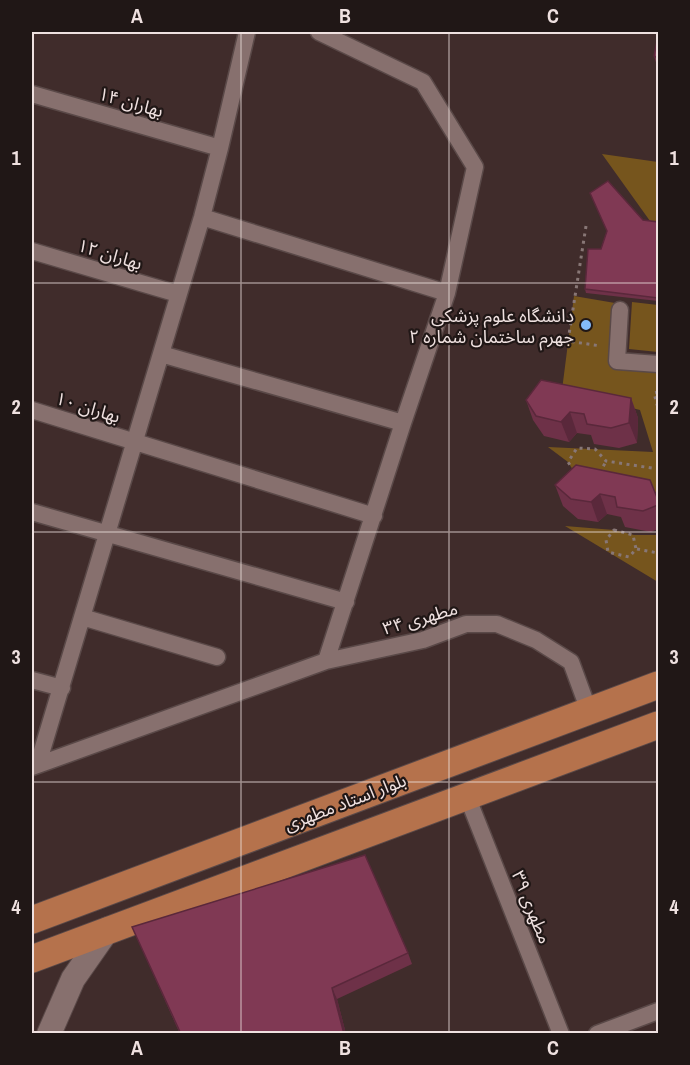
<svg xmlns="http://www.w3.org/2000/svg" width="690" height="1065" font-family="'Archivo Narrow','Noto Sans Arabic',sans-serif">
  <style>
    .green { fill: #76551d }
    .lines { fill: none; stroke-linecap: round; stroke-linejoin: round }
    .street-casing { stroke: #5a4948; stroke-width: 19 }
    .secondary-casing { stroke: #5a4948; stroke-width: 26 }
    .primary-casing { stroke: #5a4948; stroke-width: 29 }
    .path { stroke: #887776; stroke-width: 3; stroke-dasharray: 3 4.5; stroke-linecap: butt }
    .street { stroke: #87706e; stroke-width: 16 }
    .secondary { stroke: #87706e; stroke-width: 24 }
    .primary { stroke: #b5724c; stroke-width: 27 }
    .wall { fill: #6e3148 }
    .shaded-wall { fill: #5a283b }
    .building { fill: #803954; stroke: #5a283b; stroke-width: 1.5 }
    .grid { fill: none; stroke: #efe1e0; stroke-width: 1.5; stroke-opacity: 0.55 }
    .poi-dot { fill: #84bcfb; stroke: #201716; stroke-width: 2 }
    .labels { text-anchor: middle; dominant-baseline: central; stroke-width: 4.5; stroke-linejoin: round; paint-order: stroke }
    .street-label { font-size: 18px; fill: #efe1e0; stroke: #201716 }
    .poi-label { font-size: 18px; fill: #efe1e0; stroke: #201716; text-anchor: end }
    .neatline { fill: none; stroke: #efe1e0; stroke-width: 2 }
    .grid-label { font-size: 20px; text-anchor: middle; font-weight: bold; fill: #efe1e0 }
  </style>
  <rect width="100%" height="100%" fill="#402c2b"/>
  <path class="green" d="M602,154L658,162V222L650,221Z
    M574,296L615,303L612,367L658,372V493L598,477L576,475L568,462L548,447L653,452L640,410L562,390Z
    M632,302L658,305V352L629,349Z
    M565,526L614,530L634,535H658V582Z"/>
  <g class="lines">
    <g class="street-casing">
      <path id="street" d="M32,94L220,148
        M202,217L447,293
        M32,251L178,294
        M620,310L617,361L658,364
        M161,354L403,423
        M32,410L374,516
        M32,512L346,602
        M82,617L217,657
        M326,661L423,640L466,624H497L536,640L571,662L589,711
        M32,680L62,688
        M38,764L202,217L220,148L247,32
        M32,767L326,661L403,423L447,293L475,167L423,82L319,32
        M467,796L561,1034
        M597,1034L658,1011"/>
    </g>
    <g class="secondary-casing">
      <path id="secondary" d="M49,1034L73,979L108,929"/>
    </g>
    <g class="primary-casing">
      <path id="primary" d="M32,920L658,685
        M32,959L658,725"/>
    </g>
    <path class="path" d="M586,226L568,341L601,346
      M658,392L654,393L658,408
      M574,471L568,462L577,448L595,449L606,461L658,469
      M600,473L606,461
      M614,530L633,535L636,549L629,557L608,552L606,540Z
      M637,549L658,553"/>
    <use href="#street" class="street"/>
    <use href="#secondary" class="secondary"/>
    <use href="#primary" class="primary"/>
  </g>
  <path class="wall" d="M658,36V69L654,56Z
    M643,220L658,222V301L586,293L585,289L601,249L607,231Z
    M631,398L638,418L637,443L619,448L594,444L591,435L577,433L569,442L544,436L533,420L526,400Z
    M555,485L658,500V529L651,532L625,527L621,517L607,514L598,522L578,519L563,506Z
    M132,927L408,953L412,964L337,999L346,1034H180L137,938Z"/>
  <path class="shaded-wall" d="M631,398L638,418L637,443L629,423Z
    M570,412L577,433L569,442L561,422Z
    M600,494L607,514L598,522L591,502Z
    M332,988L337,999L346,1034H344Z"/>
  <path class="building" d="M658,36V58L654,56Z
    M608,181L643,220L658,222V298L585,289L588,249H601L607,231L590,193Z
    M541,380L631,398L629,423L611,428L587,424L584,414L570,412L561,422L536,416L526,400Z
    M576,465L650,480L658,500V505L643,511L617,507L615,497L600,494L591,502L571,499L555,485Z
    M365,855L408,953L332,988L344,1034H181L132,927Z"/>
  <path class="grid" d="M241,32V1034M449,32V1034M32,283H658M32,532H658M32,782H658"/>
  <circle class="poi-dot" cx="586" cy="325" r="6"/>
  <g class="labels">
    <g class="street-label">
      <text transform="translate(131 102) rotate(16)">بهاران ۱۴</text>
      <text transform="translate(110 254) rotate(17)">بهاران ۱۲</text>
      <text transform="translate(88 407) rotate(17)">بهاران ۱۰</text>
      <text transform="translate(420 618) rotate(-16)">مطهری ۳۴</text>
      <text transform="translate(345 802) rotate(-21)">بلوار استاد مطهری</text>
      <text transform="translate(532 907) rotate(68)">مطهری ۳۹</text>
    </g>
    <g class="poi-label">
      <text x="574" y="315">دانشگاه علوم پزشکی<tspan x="574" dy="21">جهرم ساختمان شماره ۲</tspan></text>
    </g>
  </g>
  <rect width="690" height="1065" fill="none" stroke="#201716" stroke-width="66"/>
  <rect x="33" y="33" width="624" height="999" class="neatline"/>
  <g class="grid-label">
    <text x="137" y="23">A</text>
    <text x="345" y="23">B</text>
    <text x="553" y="23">C</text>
    <text x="16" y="165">1</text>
    <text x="674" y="165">1</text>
    <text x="16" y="414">2</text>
    <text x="674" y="414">2</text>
    <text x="16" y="664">3</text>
    <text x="674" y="664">3</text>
    <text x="16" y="914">4</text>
    <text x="674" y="914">4</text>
    <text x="137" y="1055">A</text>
    <text x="345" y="1055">B</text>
    <text x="553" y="1055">C</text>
  </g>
</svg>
